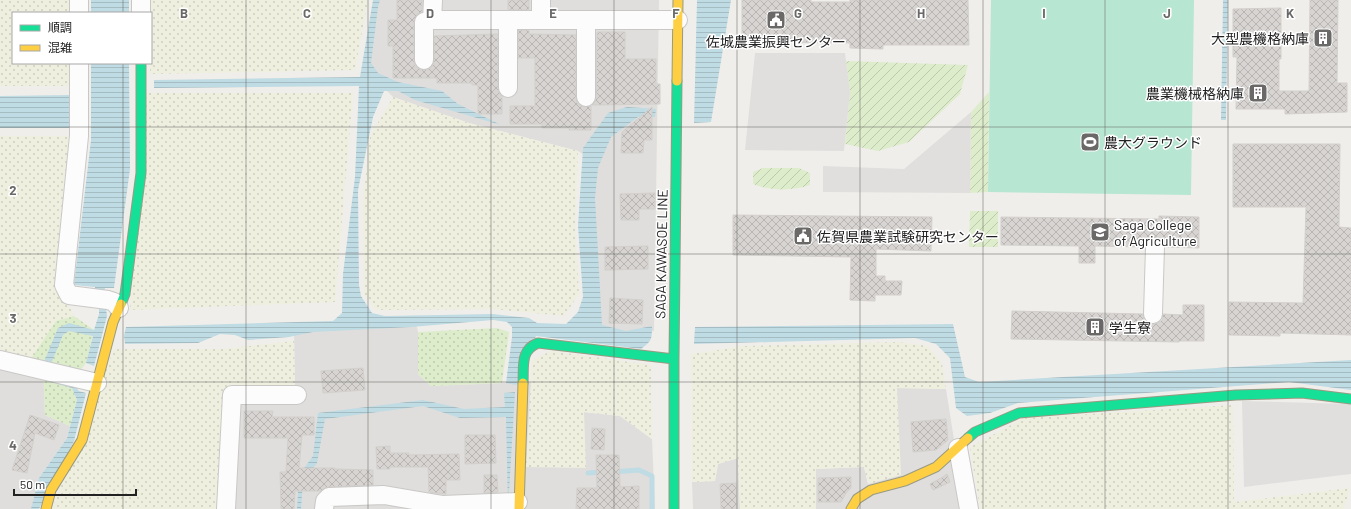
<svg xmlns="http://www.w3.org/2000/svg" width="1351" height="509" font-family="Barlow,'Noto Sans JP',sans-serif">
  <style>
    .residential { fill: #dfdedc }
    .farmland { fill: url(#farmland-dots) }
    .grass { fill: url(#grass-dots) }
    .garden { fill: url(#garden-furrows) }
    .pitch { fill: #b7e6d2 }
    .parking { fill: #e0dfde }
    .water { fill: url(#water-rules) }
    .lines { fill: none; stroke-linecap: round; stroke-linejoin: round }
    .stream { stroke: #bfdbe3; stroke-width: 5 }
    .building { fill: url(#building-cross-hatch); stroke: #d3d0cc }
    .street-casing { stroke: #c9c8c7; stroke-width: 20 }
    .fast-casing { stroke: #999a82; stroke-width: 11 }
    .slow-casing { stroke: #999a82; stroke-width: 11 }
    .street { stroke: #fdfcfc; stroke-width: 18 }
    .fast { stroke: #16e098; stroke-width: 9 }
    .slow { stroke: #ffcf43; stroke-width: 9 }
    .grid { fill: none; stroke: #6a6968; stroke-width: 1; stroke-opacity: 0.55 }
    .labels { text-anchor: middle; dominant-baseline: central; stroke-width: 3; stroke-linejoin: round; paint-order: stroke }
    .poi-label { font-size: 14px; fill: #222; stroke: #fff; text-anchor: start }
    .street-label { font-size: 14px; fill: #222; stroke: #fff }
    .grid-label { font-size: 13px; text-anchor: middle; font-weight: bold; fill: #6a6968; stroke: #fff; stroke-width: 3; stroke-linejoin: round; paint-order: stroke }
  </style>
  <defs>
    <pattern id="farmland-dots" width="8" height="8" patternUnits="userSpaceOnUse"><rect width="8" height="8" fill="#efefdf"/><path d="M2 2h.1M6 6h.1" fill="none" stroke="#cdcdbf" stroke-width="1.8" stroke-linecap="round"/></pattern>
    <pattern id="grass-dots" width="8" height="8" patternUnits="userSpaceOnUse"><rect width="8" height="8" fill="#ddeccb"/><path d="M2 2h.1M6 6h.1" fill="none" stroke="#bdcaae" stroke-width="1.8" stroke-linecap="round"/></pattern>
    <pattern id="garden-furrows" width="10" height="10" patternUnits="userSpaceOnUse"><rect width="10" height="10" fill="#ddeccb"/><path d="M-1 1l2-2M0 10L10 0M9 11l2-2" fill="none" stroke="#bdcaae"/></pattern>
    <pattern id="water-rules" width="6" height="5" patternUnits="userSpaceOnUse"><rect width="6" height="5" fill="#bfdbe3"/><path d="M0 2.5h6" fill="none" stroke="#a4bcc2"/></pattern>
    <pattern id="building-cross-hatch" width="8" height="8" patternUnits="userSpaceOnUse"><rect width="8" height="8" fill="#d7d4d2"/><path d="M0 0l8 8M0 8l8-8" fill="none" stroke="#b8b6b4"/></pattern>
  </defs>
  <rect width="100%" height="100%" fill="#f0eeeb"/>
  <path class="residential" d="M377,0H659L654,331L596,336L589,158L578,151L469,123L393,97L365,69Z
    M416,323L418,332V374L431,386L531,382L583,412L620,416L652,439L655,509H222L228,388L295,391L294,330Z
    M0,354L43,364L45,415L70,426L67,438L39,478L38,509H0Z
    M897,388L946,389L965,509H816V469L864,467L868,484Z
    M738,458L740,509H693L692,482L715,481L718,464Z"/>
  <path class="farmland" d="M0,0H71V13H13V63H72V86H0Z
    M149,0H368L355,70L150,74L151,13H149Z
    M147,93H353L335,302L130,310Z
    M393,97L469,123L578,151L575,226L579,294L564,316L493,309L376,310L364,294L363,201L370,136Z
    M0,136H74L60,286L74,316L56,321L30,360L0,354Z
    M294,341L295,391L228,389L222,509H52L114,349H222Z
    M898,342L928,346L942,364L946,389L897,388L901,475L868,484L864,467L816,469V509H740L738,458L718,464L715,481L692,482L691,354L744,346Z
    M551,351L651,365L652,439L620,416L584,412L586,468L526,467L532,360Z
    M1233,405L1234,502L1350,488L1344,509H980L970,447L1024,418Z"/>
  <path class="grass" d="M74,316L94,330L86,363L72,382V388L77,400L70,426L45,415L43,364L30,360L56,321Z
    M497,328L509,332L502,383L431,386L418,374V332Z"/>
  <path class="garden" d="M846,61L968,65L960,94L909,142L878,151L845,144L850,93Z
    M989,92L988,192L970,193L971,112Z
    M763,168H799L810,173V185C793,191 770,191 753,184V172Z
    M970,211H998V247H969Z"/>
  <path class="pitch" d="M991,0H1194L1191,195L988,192Z"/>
  <path class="parking" d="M755,53H845L850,93L844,151L745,150Z
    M971,112L970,193L823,192V166L904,169Z
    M1242,401L1351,404V474L1244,487Z"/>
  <path class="water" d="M91,0H129V13H91Z
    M373,0H380L378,7L371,63L378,73L398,82L442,91L458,104L501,125L415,100L398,91H384L373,117L358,190L359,285L361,296L372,313L385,316L493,314L529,318L537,323L566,324L578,312L583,297L578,226L583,148L608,113L627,107L656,109L655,117H638L611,137L598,168L595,198L602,325L626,331L652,326C652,339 652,341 641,349L536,336L516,385L506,383L512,337V327L507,322L493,320L411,327L313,332L289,337L248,340L235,335L220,334L198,343L125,344L124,336L126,327L333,321L342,313L343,274L355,177L359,86L154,88V80L360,77Z
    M697,0H731L711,122L694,123Z
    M1223,0H1228L1226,120H1221Z
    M91,63H129L130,169L114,288H105L104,292L95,291V287L74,285L91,140Z
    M71,95V128H0V96Z
    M99,307L106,308L107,316L94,366L86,363L93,336L69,331L63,335L50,366L43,364L58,328L69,323L94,330L99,314Z
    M953,324L965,377L979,382L1351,360V390L1289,382L1018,403L990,413L967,416L956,408L950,358L936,344L915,338L694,344L695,327Z
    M43,375L72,382L79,391L86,393L74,441L39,509H31L39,478L67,438L77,400L72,388L43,380Z
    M515,392L508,509L506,417L460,418L423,406L325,419L317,463L303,482L301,509H297L299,475L313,456L318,413L423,400L464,409L505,407L504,393Z"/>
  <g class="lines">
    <path class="stream" d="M613,472L639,470L652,476V509
      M588,473L603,472"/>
  </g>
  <path class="building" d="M397,0H422V12L417,14L414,22V60L415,66L419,69L424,70L429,69L433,65L434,60V36L498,34V88L499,93L502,96V114H478V85H472V83H437V78H393V46H388V20H397Z
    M508,0H529V10H508Z
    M742,0H811V2H850V0H968L969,45H883V49L850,48V43L742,42Z
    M1310,0H1338L1337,83H1347V112L1285,114V109H1236L1237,57H1233V9L1281,8V59H1279V91H1309Z
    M518,30H529V34L576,35V97L577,103L581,106L586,107L591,106V130H569V128H542V124H510V106H535V58H518Z
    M597,32H625V59H656V84H660V104L592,105L595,102L596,97Z
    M652,107V140H644L643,153H621L622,132Z
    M1233,144H1340L1339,227L1351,228V335L1280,333V336L1229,335V302L1303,303L1306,207H1233Z
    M655,193V209H639V220H621L620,194Z
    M733,215L932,217L931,251L876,249V276H885V281H902L901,295H875V301L850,300L851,257L733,255Z
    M1159,216L1199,217V248L1165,247L1164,242L1161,238L1155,237L1150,238L1146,241L1144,247L1095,246V263H1079V246L1001,245V217L1159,219Z
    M648,246V269L605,270V247Z
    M610,298L643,300L642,324L609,323Z
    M1183,305H1204V341H1179V342L1011,339L1012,311L1143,314L1144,319L1147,323L1153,324L1158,323L1162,320L1163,314L1183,315Z
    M363,368L365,390L323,393L321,371Z
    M244,411H273L272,417H314V435H302L299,468H335V469L373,470V485L329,487L320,491H295L294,509H281L280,472H286L288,438H244Z
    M30,415L59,425L54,440L35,433L27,473L12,470Z
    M946,419L948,440L936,450L913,452L911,422Z
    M592,428L605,429L604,450L591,449Z
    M465,435H495L496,463L465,464Z
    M390,446V453H409V455L459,454L460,480H446V494H444L429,492L428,467H390V469H377L376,447Z
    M596,455H619L620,487L639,486V509H576L577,488H597Z
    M947,474L950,482L933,490L930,484L941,478Z
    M484,475H497L498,492L484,493Z
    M851,477V488L846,493L841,502H818V478Z
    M736,483L737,509H721L720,484Z"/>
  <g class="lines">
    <g class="street-casing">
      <path id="street" d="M79,0V13
        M141,0V13
        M433,0L432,20H678
        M541,20V0
        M586,20V97
        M424,60V22L432,20
        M79,63V136L64,285L69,295L108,300L114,302L119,308
        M508,88V20
        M1153,314L1155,247
        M0,360L97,383
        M958,448L969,509
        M226,509L232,395H297
        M324,509L325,501L329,497L384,495L443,505L518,502"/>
    </g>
    <g class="fast-casing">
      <path id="fast" d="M121,304L125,294L141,173V63
        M523,383C524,366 520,350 538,343L674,359
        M968,438L975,432L1019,413L1236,395L1302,393L1351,399
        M674,509V359L677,81"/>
    </g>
    <g class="slow-casing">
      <path id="slow" d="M677,81L678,0
        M46,509L51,490L82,440L113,322L121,304
        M519,509L523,383
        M851,509L857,499L871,490L905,481L936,467L968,438"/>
    </g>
    <use href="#street" class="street"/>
    <use href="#fast" class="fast"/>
    <use href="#slow" class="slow"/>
  </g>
  <path class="grid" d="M123,0V13M246,0V509M368,0V509M491,0V509M614,0V509M737,0V509M860,0V509M983,0V509M1105,0V509M1228,0V509M123,63V509M0,127H1351M0,254H1351M0,382H1351"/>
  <defs>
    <g id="civic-square" transform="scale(1)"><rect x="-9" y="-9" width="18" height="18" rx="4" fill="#6a6968" stroke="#fff"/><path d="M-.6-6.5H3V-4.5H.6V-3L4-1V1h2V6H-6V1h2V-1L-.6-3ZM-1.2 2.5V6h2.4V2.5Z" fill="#fff"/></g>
    <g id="building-square" transform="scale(1)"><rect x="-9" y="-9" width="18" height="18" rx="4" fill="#6a6968" stroke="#fff"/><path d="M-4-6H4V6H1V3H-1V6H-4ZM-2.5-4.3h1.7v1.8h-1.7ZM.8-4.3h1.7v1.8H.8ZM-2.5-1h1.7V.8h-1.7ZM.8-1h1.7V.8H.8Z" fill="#fff"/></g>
    <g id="stadium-square" transform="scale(1)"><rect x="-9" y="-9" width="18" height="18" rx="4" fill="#6a6968" stroke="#fff"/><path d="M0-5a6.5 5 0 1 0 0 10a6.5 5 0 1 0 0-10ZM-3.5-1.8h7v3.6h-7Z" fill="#fff"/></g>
    <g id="university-square" transform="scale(1)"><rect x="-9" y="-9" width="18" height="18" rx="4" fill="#6a6968" stroke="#fff"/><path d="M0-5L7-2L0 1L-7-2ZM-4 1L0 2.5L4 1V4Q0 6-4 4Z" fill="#fff"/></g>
  </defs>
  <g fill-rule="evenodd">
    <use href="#civic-square" x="776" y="20"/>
    <use href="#building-square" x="1323" y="38"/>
    <use href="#building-square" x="1258" y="93"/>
    <use href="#stadium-square" x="1090" y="142"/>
    <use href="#university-square" x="1100" y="232"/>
    <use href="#civic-square" x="803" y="236"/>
    <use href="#building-square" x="1095" y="327"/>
  </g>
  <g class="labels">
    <g class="poi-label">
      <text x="1309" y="38" text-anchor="end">大型農機格納庫</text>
      <text x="776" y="41" text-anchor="middle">佐城農業振興センター</text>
      <text x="1244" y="93" text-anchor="end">農業機械格納庫</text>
      <text x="1104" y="142">農大グラウンド</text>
      <text x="1114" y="224">Saga College<tspan x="1114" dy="16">of Agriculture</tspan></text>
      <text x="817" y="236">佐賀県農業試験研究センター</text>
      <text x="1109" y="327">学生寮</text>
    </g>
    <g class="street-label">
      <text transform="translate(661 254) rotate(-89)">SAGA KAWASOE LINE</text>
    </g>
  </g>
  <g class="grid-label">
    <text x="184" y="18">B</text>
    <text x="307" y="18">C</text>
    <text x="430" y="18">D</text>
    <text x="553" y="18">E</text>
    <text x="676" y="18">F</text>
    <text x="798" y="18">G</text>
    <text x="921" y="18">H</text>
    <text x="1044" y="18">I</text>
    <text x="1167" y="18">J</text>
    <text x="1290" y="18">K</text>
    <text x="13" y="195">2</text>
    <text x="13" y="323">3</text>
    <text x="13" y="450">4</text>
  </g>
  <rect x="12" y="12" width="140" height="52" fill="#ffffff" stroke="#a7a7a7"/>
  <rect x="20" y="25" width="20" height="6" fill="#16e098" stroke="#a7a7a7"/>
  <text x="48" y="32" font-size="12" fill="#222222">順調</text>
  <rect x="20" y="45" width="20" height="6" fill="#ffcf43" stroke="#a7a7a7"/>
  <text x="48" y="52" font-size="12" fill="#222222">混雑</text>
  <path d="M14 489v6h122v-6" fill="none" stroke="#222222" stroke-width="2"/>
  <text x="20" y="489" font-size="12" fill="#222222" stroke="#ffffff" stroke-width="3" paint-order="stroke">50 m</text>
</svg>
